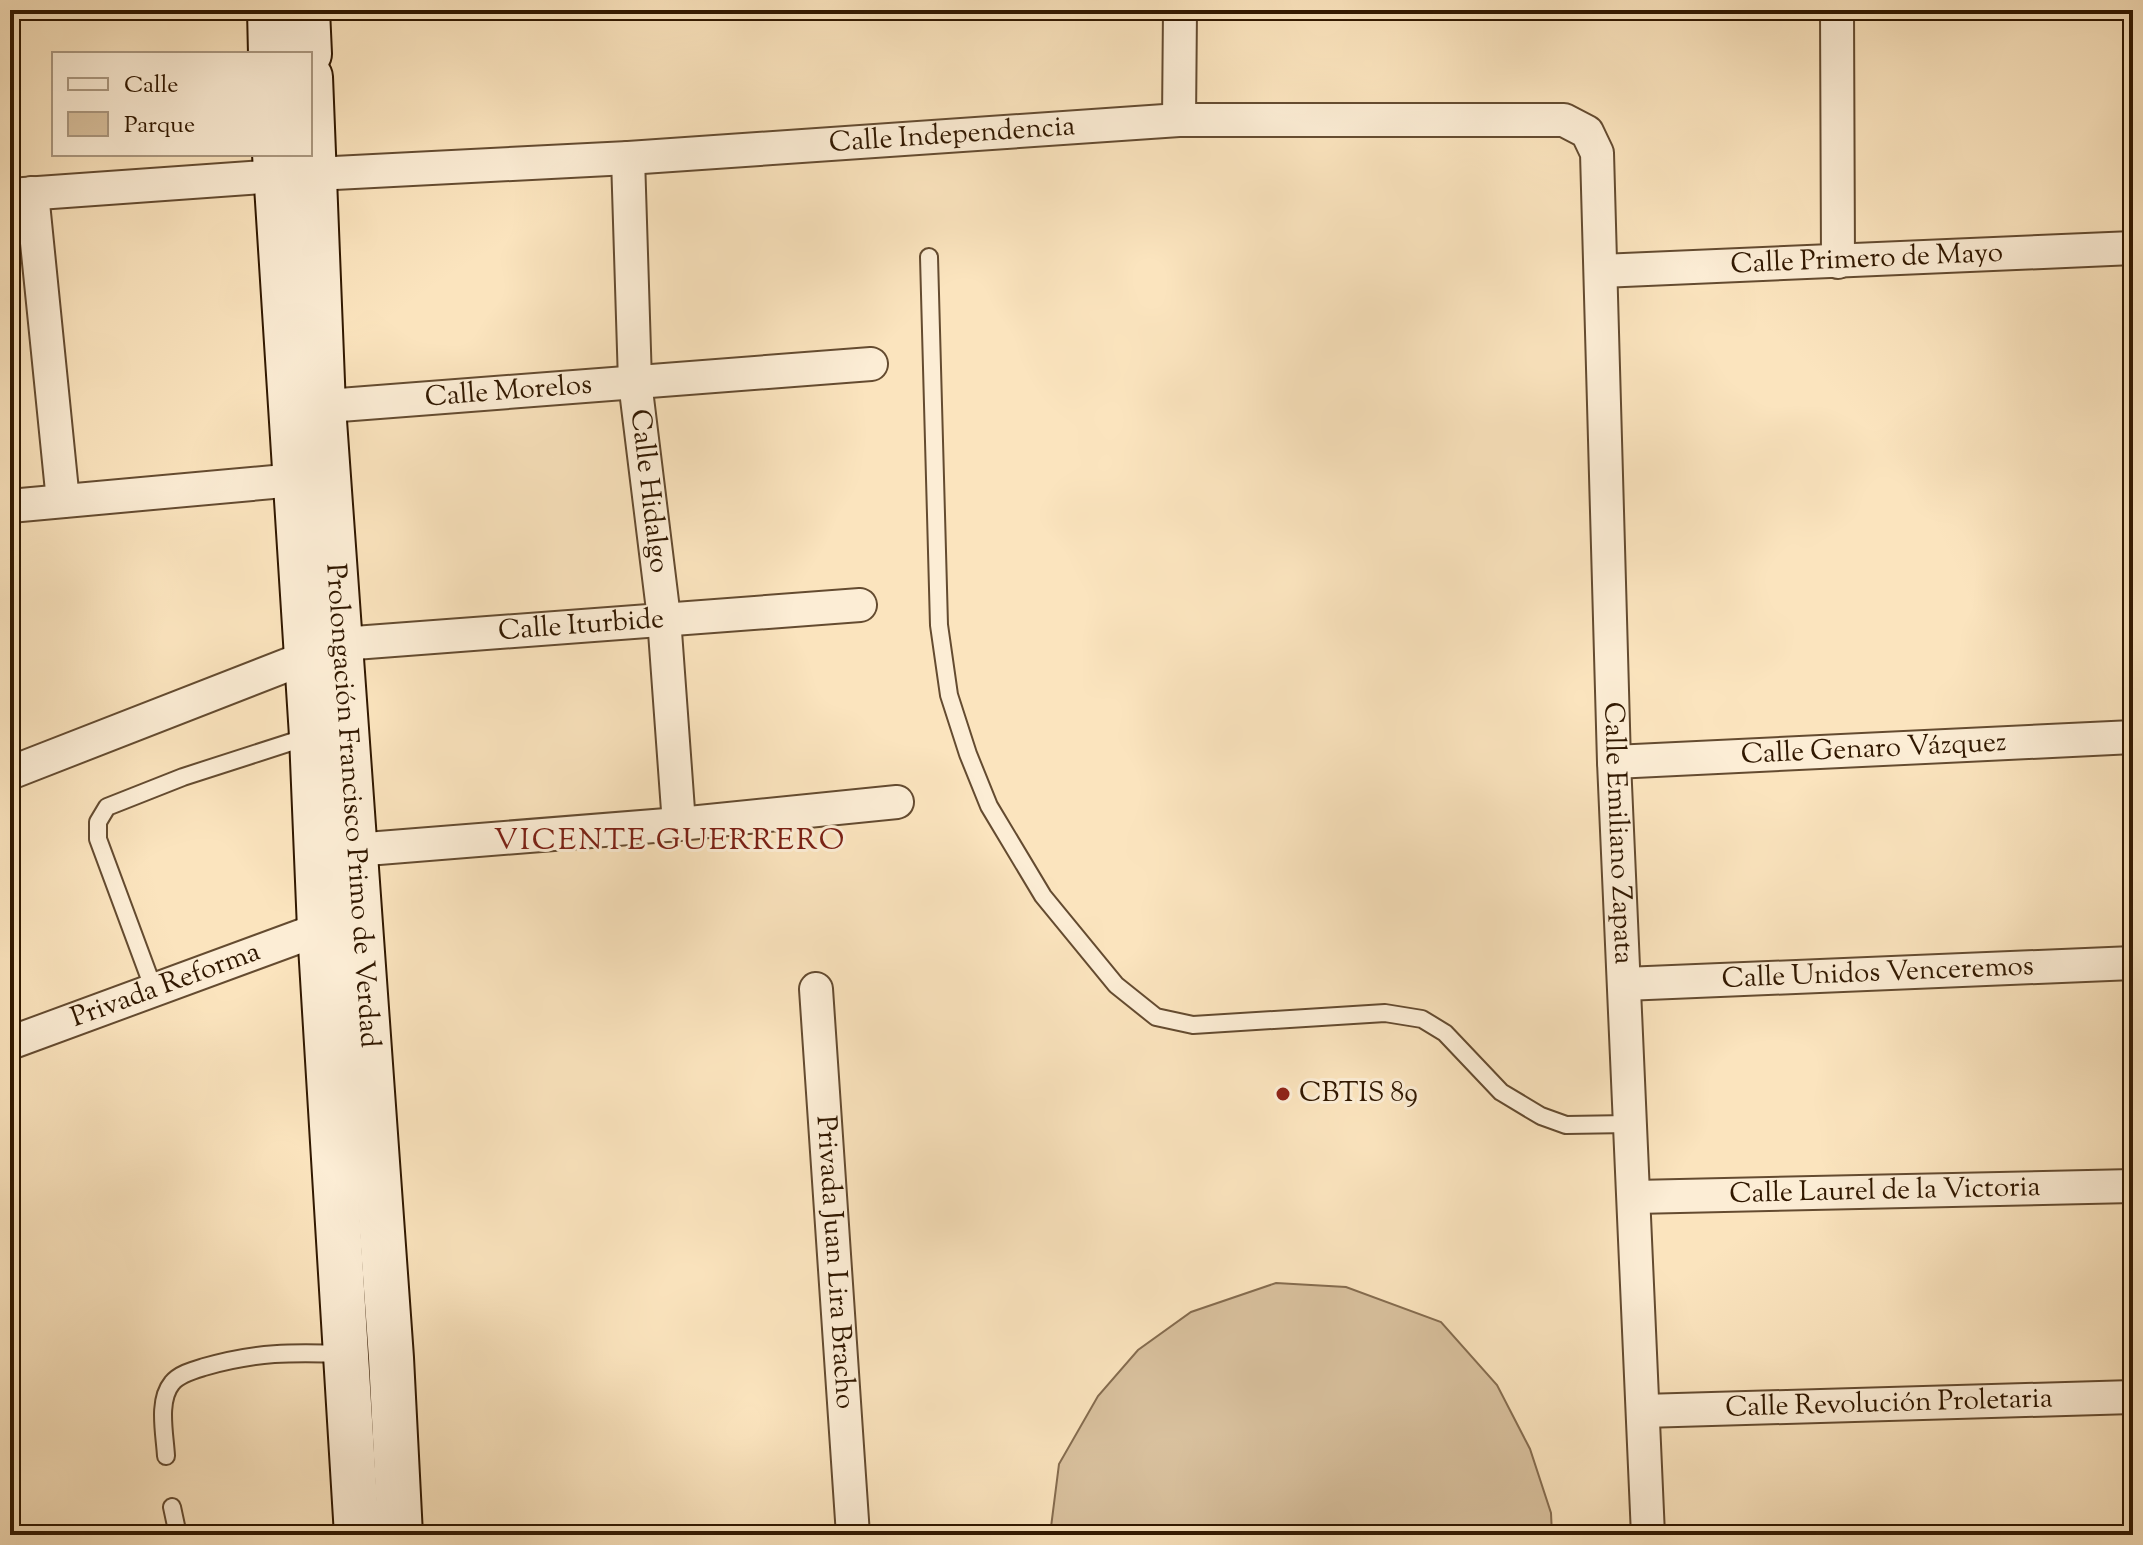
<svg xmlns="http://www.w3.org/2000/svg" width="2143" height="1545" font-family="'Sorts Mill Goudy',serif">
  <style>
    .green { fill: #d9c19e; stroke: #856c4f; stroke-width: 2 }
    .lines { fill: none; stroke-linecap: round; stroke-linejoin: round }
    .lane-casing { stroke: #644b30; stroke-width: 20 }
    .street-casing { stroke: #644b30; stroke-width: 36 }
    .secondary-casing { stroke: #311800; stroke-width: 48 }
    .lane { stroke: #fcedd5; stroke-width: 16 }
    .street { stroke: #fcedd5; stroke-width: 32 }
    .secondary { stroke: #fcedd5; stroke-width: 44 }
    .poi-dot { fill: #8f2418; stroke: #fcedd5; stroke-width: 3 }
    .labels { text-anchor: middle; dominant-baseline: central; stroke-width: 6; stroke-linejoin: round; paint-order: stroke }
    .street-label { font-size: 28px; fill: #311800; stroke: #fcedd5 }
    .poi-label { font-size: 28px; fill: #311800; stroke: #fcedd5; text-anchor: start }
    .neighbourhood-label { font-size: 30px; letter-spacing: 2px; fill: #7a1f14; stroke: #fcedd5 }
  </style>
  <rect width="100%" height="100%" fill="#fbe4be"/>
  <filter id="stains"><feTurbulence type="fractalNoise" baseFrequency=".0025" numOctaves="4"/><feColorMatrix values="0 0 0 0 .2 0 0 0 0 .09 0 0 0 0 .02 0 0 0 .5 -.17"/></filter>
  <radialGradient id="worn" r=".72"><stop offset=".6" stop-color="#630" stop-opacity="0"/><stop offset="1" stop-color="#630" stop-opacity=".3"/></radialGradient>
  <path class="green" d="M1276,1283L1346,1287L1441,1322L1497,1385L1530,1449L1551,1513L1552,1535H1050L1059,1464L1098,1396L1138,1350L1191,1312Z"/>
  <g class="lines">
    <g class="lane-casing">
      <path id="lane" d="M929,257L939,625L949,695L968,754L989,806L1043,896L1116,985L1156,1017L1193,1025L1385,1013L1422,1019L1445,1033L1501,1092L1541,1116L1566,1125L1629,1124
        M154,990L98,839V822L107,807L183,777L310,736
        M166,1456C165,1435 157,1401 172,1383C179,1374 194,1370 204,1367C256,1352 292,1352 345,1354
        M172,1507L178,1535"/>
    </g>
    <g class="street-casing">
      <g id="street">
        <path d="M1837,10L1838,262"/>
        <path d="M1179,120L1180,10"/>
        <path id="s1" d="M628,158L635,382L664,618L679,824"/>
        <path d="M32,193L63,501"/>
        <path id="s2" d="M10,195L276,176L628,158L1179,120H1564L1587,132L1597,153L1614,762L1648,1535"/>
        <path id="s3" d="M1601,271L2133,248"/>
        <path id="s4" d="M301,408L871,364"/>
        <path d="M10,506L317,478"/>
        <path id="s5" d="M1614,762L2133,737"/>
        <path id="s6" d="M10,773L341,644L860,605"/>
        <path d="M354,850L679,824L897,802"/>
        <path id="s7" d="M1624,984L2133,963"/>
        <path id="s8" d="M816,989L853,1535"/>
        <path id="s9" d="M10,1043L320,929"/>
        <path id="s10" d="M1635,1197L2133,1186"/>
        <path id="s11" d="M1643,1411L2133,1397"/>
      </g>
    </g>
    <g class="secondary-casing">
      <g id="secondary">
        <path d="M270,10L271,54"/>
        <path d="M307,10L309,54"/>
        <path id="s12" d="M310,77L323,407L391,1358L400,1535"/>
        <path d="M275,154L312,736L320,929L357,1535"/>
      </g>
    </g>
    <use href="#lane" class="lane"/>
    <use href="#street" class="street"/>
    <use href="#secondary" class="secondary"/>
  </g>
  <circle class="poi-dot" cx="1283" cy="1094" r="8"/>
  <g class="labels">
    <g class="street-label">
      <text stroke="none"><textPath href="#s2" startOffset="944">Calle Independencia</textPath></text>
      <text stroke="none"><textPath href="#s3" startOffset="266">Calle Primero de Mayo</textPath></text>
      <text stroke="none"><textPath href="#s4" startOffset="208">Calle Morelos</textPath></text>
      <text stroke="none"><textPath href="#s1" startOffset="334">Calle Hidalgo</textPath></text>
      <text stroke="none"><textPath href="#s6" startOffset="596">Calle Iturbide</textPath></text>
      <text stroke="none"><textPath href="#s5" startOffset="260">Calle Genaro Vázquez</textPath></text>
      <text stroke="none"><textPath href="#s12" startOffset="730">Prolongación Francisco Primo de Verdad</textPath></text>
      <text stroke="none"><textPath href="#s2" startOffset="2286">Calle Emiliano Zapata</textPath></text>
      <text stroke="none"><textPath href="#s7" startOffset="254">Calle Unidos Venceremos</textPath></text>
      <text stroke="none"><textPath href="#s9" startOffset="166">Privada Reforma</textPath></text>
      <text stroke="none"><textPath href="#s10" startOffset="250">Calle Laurel de la Victoria</textPath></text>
      <text stroke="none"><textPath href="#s8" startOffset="274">Privada Juan Lira Bracho</textPath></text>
      <text stroke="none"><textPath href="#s11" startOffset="246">Calle Revolución Proletaria</textPath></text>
    </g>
    <g class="poi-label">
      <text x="1299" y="1094">CBTIS 89</text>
    </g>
    <g class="neighbourhood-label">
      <text x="670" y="841">VICENTE GUERRERO</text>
    </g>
  </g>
  <rect width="2143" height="1545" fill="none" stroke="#fbe4be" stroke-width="40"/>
  <rect x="12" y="12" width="2119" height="1521" fill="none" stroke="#311800" stroke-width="4"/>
  <rect x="20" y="20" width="2103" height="1505" fill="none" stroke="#311800" stroke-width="2"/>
  <rect x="52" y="52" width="260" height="104" fill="#fcedd5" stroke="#ab9880" stroke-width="2"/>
  <rect x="68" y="78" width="40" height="12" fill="#fcedd5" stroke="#ab9880" stroke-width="2"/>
  <text x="124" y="92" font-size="24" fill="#311800">Calle</text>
  <rect x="68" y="112" width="40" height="24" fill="#d9c19e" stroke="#ab9880" stroke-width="2"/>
  <text x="124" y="132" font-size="24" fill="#311800">Parque</text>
  <rect width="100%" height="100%" filter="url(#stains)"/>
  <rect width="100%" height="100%" fill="url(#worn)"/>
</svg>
